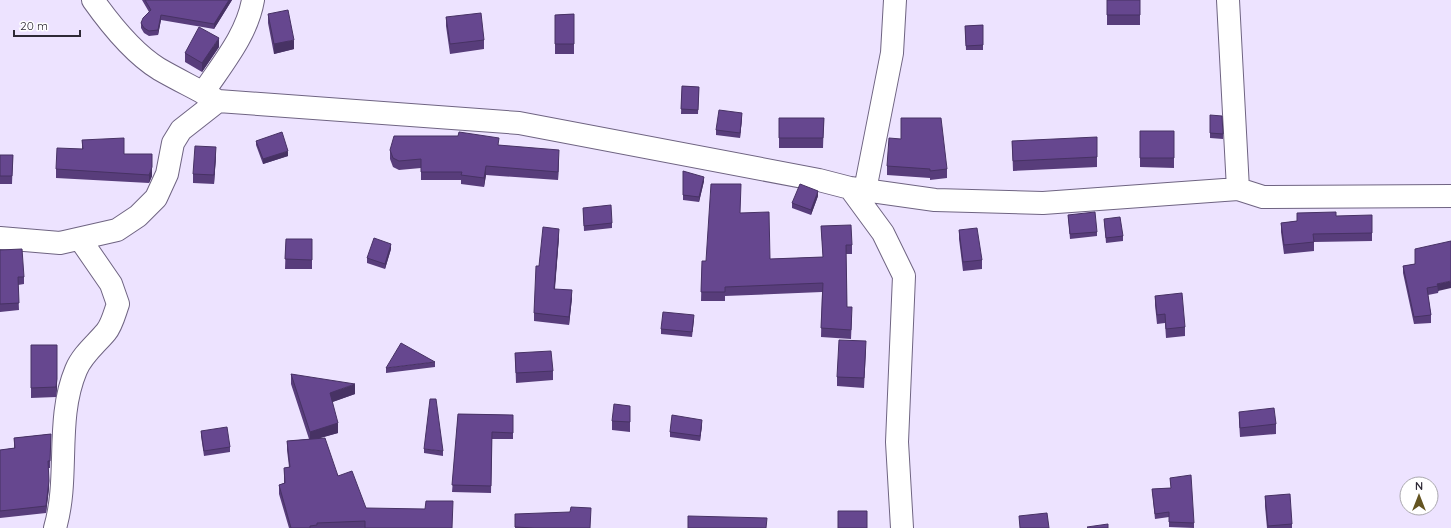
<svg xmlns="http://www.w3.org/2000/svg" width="1451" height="528" font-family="Quicksand,sans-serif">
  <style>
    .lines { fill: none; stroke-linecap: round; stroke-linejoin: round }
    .minor-casing { stroke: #6f6482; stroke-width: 24 }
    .minor { stroke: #fff; stroke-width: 22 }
    .wall { fill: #583d7b }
    .shaded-wall { fill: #473264 }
    .building { fill: #66478f; stroke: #473264 }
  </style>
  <rect width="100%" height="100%" fill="#ede3ff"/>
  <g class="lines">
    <g class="minor-casing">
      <path id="minor" d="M93,0C110,24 133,53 159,69C178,80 199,90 218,101
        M1228,0L1238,189
        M203,93C222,64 247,35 253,0
        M850,188L935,200L1043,203L1238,189L1263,197L1451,196
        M865,190L892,53L895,0
        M0,238L60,243L117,230L138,216L156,198L167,174L173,143L181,130L218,101L519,123L819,180L850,188L883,233L904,276L897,442L902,528
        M55,528C70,477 55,420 76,370C82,355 96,344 106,332C112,325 115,312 118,304L111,284L80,239"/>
    </g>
    <use href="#minor" class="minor"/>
  </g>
  <path class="wall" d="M142,0H232L214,29L161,20L158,35L149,36L144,33L141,28V23L149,12Z
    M1107,0H1140V25H1107Z
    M268,14L294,49L274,54L268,23Z
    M574,14V54H555V15Z
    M446,17L484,40V49L450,54L446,26Z
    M983,25V50H966L965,26Z
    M219,47L202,72L185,62V53Z
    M682,86L699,87L698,114H681Z
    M1210,115L1223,134V139L1210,138Z
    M742,118L740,138L716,135V130Z
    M779,118H824L823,148H779Z
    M1140,131H1174V168L1140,167Z
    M901,139L947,169V178L930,180V178L887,175V166Z
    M82,140L124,154L152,176L149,183L56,178V169L82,149Z
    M256,141L288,156L263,164L256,145Z
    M1012,141L1097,157V167L1013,171Z
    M499,145L559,159L558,180L486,175L484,187L461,184V180H421V168L399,170L393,167L390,159V150Z
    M0,155H13L12,184H0Z
    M216,156L214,184L193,183V174Z
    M683,171L704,181L699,202L683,200Z
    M818,196L811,215L792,208V203Z
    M583,208L612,223V228L584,231Z
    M740,213L770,259L823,257L821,226L852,245V254H846L847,307L852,316L851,339L821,337L822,292L725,296V301H701L702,261H706Z
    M1068,215L1097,232V236L1070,239Z
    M1336,216L1372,233V241L1314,242V251L1284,254L1281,232V223Z
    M1104,219L1123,236V241L1106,243Z
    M959,230L982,260V269L963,271L959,239Z
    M559,237L555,289L572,298L569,325L534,321V313L539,266Z
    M286,239H312V269H285Z
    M1451,241L1438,293L1428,295L1431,315V323L1414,324L1403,273V266L1415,264Z
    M391,249L385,269L367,263V258Z
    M0,250L24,277V284L18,285L19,310L0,312Z
    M1155,296L1185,327V336L1166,338L1165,323L1157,324L1155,305Z
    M694,320L692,337L661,334V329Z
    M31,345L57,388L56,397L31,398Z
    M866,350L864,388L837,386V377Z
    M515,353L553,371V380L516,383Z
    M435,362V367L386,373V368Z
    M291,374L355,394L332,402L338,433L319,438L338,476L366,508L452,528H289L279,494V485L284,483V468L289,467L287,450V441L309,439L291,384Z
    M630,406V432L612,430V421Z
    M1239,412L1276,424V434L1240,437L1239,421Z
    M458,414L513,415V439H492L491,493L452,492Z
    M702,425L700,441L670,437V432Z
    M201,431L230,447V452L204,456L201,436Z
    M51,434L50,468H48L49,488L46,513L0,518V450L14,448V438Z
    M424,449L443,451V456L424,453Z
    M1170,478L1194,523V528L1169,527V517L1155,519L1152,489L1171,488Z
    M1265,496L1292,524V528H1267L1265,506Z
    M515,514L590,528H515Z"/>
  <path class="shaded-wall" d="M229,0H232L214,29V24Z
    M161,15V20L158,35V30Z
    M219,38V47L202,72V63Z
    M294,40V49L274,54V44Z
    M742,113V118L740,138V133Z
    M216,147V156L214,184V175Z
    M559,150V159L558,180V172Z
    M288,151V156L263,164V159Z
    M486,166V175L484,187V178Z
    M152,167V176L149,183V175Z
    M704,177V181L699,202V197Z
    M818,191V196L811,215V210Z
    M559,229V237L554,297V289Z
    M391,244V249L385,269V264Z
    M1451,281V288L1438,291L1437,284Z
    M572,290V298L569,325V317Z
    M57,345V388L56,397V387Z
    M355,384V394L330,403V393Z
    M702,420V425L700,441V436Z
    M338,423V433L310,441V432Z
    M49,481V488L46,513V506Z"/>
  <path class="building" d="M145,0H229L214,24L161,15L158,30L149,31L144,28L141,23L143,18L151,10Z
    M1107,0H1140V15H1107Z
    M288,10L294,40L274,44L268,14Z
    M481,13L484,40L450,44L446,17Z
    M574,14V44H555V15Z
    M983,25V45L966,46L965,26Z
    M199,27L219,38L202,63L185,53Z
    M682,86L699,87L698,110L681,109Z
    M719,110L742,113L740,133L716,130Z
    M1210,115L1222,116L1223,134L1210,133Z
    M779,118H824L823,138H779Z
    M901,118H941L947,169L930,171V169L887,166L889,138L901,139Z
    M1140,131H1174V158H1140Z
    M282,132L288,151L263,159L256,141Z
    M459,132L499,138L498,145L559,150L558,172L486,166L484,178L461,175L462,172H421V159L399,161L393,158L390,150L394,136H458Z
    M1097,137V157L1013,161L1012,141Z
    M124,138V154H152V167L149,175L56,169L57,148L83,149L82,140Z
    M195,146L216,147L214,175L193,174Z
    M0,155H13L12,176H0Z
    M683,171L704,177L699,197L683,195Z
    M711,184H741L740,213L769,212L770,259L823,257L821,226L851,225L852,245H846L847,307H852L851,330L821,328L823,283L725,287V292H701L702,261H706Z
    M800,184L818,191L811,210L792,203Z
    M611,205L612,223L584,226L583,208Z
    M1095,212L1097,232L1070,234L1068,215Z
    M1336,212V216L1372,215V233L1313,234L1314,242L1284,245L1281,223L1297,221V213Z
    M1120,217L1123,236L1106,238L1104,219Z
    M543,227L559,229L554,289L572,290L569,317L534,313L536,266H539Z
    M977,228L982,260L963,262L959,230Z
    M374,238L391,244L385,264L367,258Z
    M286,239H312V260L285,259Z
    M1451,241V281L1437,284L1438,286L1427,288L1431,315L1414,317L1403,266L1415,264V249Z
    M22,249L24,277H18L19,303L0,304V250Z
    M1182,293L1185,327L1166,329L1165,314L1157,315L1155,296Z
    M663,312L694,315L692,332L661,329Z
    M839,340L866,341L864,378L837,377Z
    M401,343L435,362L386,368Z
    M31,345H57V379L56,387L31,388Z
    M551,351L553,371L516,373L515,353Z
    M291,374L355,384L330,393L338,423L310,432Z
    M430,399H436L443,451L424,449Z
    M614,404L630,406V422L612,421Z
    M1274,408L1276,424L1240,428L1239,412Z
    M458,414L513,415V433L492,432L491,486L452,485Z
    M672,415L702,420L700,436L670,432Z
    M227,427L230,447L204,451L201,431Z
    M51,434L50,461H48L49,481L46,506L0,511V450L15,448L14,438Z
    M325,438L338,476L352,471L366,508L425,509L426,501H453L452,528H365V521L317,523V525L310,526V528H291L279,485L285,483L284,468L290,467L287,441Z
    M1191,475L1194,523L1169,522V512L1155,514L1152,489L1171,488L1170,478Z
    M1290,494L1292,524L1268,526L1265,496Z
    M571,507L591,508L590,528H534L515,527V514L570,512Z
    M838,511H867V528H838Z
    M1047,513L1049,528H1020L1019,516Z
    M688,516L767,518L766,528H688Z
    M1108,524V528H1088L1087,527Z"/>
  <g transform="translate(1419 496)"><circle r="19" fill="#ffffff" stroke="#aba9af"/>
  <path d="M0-3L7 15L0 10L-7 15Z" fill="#645421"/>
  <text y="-6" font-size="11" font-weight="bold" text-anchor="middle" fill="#2e2936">N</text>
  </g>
  <path d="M14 30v6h66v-6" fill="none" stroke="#2e2936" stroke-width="2"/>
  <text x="20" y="30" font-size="12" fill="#2e2936" stroke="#ffffff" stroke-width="3" paint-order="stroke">20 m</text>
</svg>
